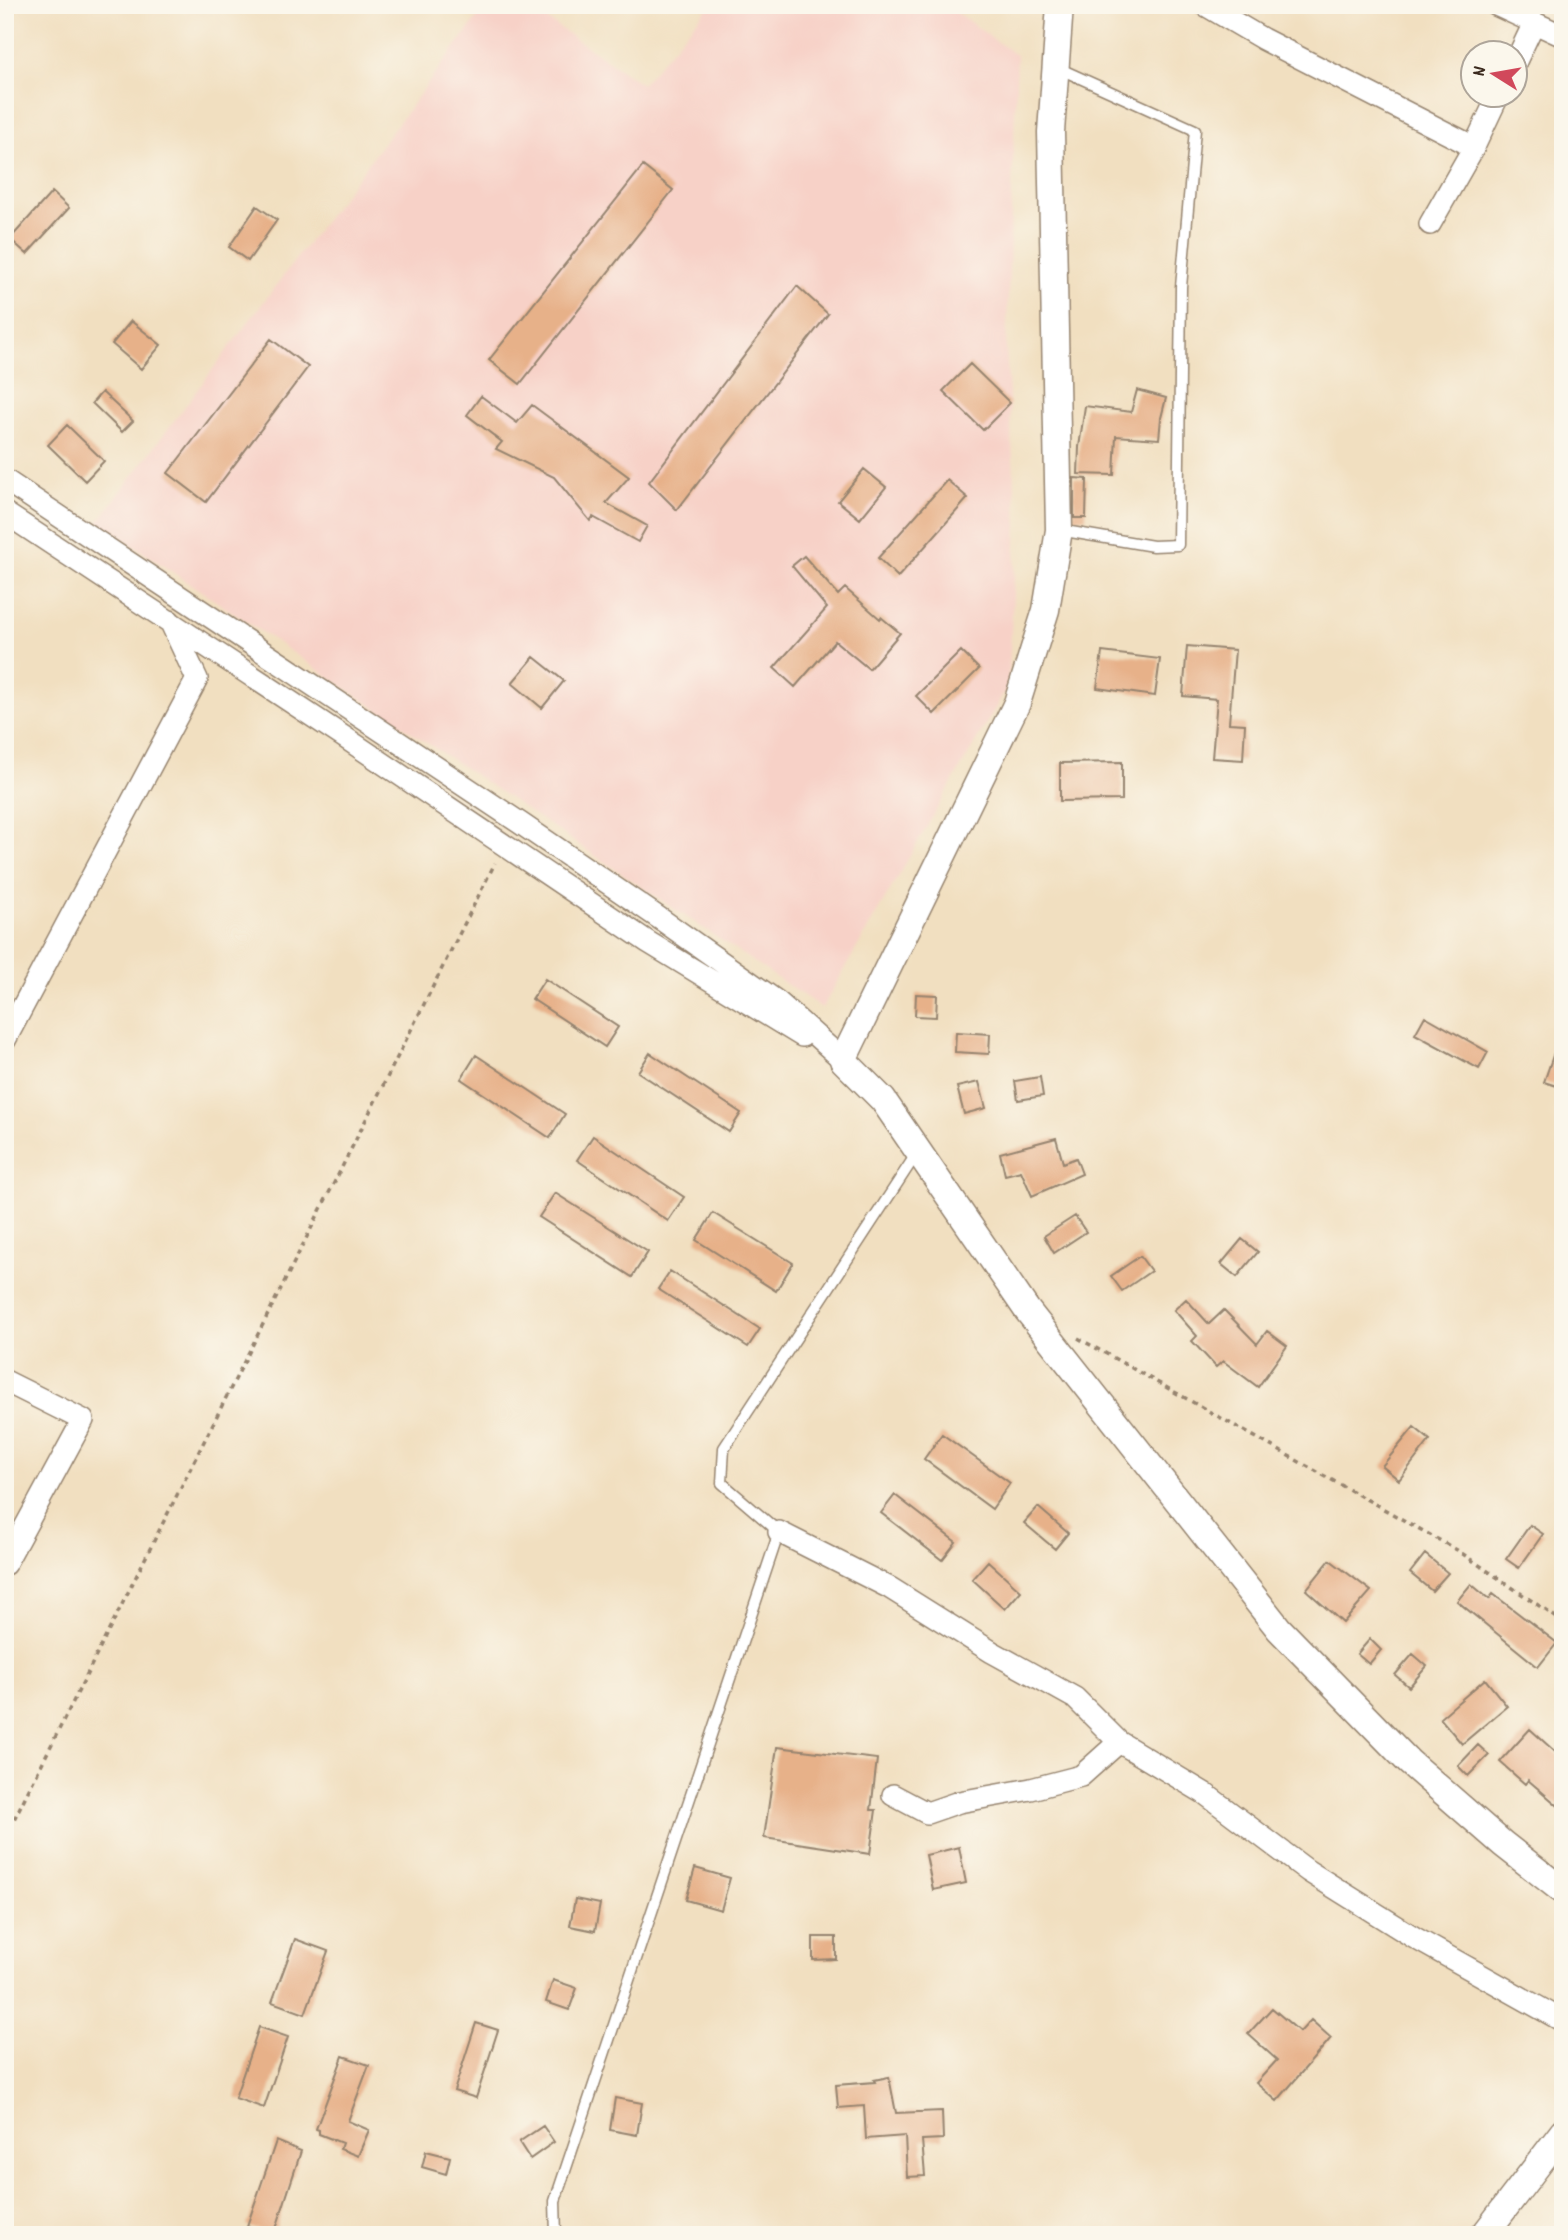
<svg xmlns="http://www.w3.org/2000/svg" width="1568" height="2240" font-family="Dekko,sans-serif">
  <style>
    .built { fill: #f7d1c7 }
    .building { fill: #e7b189 }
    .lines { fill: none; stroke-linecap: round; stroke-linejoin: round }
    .service-casing { stroke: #96846f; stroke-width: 13 }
    .minor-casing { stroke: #96846f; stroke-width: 24 }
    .tertiary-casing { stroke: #96846f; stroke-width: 29 }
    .path { stroke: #96846f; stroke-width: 3.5; stroke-dasharray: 5 5; stroke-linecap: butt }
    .service { stroke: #fff; stroke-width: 10 }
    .minor { stroke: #fff; stroke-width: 21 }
    .tertiary { stroke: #fff; stroke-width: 26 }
  </style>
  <rect width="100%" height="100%" fill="#fbf7ec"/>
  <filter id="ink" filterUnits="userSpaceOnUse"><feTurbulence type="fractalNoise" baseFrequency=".0143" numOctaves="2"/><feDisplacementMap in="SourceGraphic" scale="14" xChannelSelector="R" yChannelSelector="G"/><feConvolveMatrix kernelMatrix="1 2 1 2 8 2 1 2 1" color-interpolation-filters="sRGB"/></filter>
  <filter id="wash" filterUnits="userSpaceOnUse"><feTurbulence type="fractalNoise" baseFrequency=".00686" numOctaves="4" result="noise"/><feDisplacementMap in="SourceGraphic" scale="28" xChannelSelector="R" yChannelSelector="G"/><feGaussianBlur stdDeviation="1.57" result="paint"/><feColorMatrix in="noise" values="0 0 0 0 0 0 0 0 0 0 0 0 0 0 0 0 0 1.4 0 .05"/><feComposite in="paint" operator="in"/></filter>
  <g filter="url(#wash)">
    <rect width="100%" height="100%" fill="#f1dfc0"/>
    <path class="built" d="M487,5H526L642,84L710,5H946L1017,56L1006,348L1017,523L1008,686L822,1008L98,522Z"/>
    <g id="blocks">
      <path class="building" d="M643,166L673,190L520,384L489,360Z
        M52,192L69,208L27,254L10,239Z
        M257,206L277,220L248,261L229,247Z
        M797,286L828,314L677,510L649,482Z
        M131,321L161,345L141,369L112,344Z
        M271,339L308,367L206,502L168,473Z
        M970,364L1010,403L983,430L943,391Z
        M1137,390L1166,398L1161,418L1159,439L1116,436L1114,475L1078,474L1079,447L1085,406L1131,412Z
        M102,392L133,421L122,432L92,403Z
        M481,396L517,423L532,405L629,477L606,503L647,526L638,542L593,517L590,521L554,477L496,449L502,442L467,415Z
        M67,425L104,461L85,481L48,445Z
        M864,469L886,487L860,519L838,501Z
        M1074,478L1087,479L1086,518H1074Z
        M947,480L968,498L898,577L878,558Z
        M804,556L838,595L845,588L880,619L881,617L900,633L869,669L835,641L795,687L774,668L827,608L792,566Z
        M1187,646L1235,650L1229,723L1245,724L1243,760L1212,758L1217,699L1183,696Z
        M961,651L979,669L934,714L916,696Z
        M1102,652L1160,659L1155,696L1097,688Z
        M534,657L564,681L542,708L512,683Z
        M1122,762V800L1060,801V763Z
        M545,979L618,1027L605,1047L532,999Z
        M916,994L937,995L936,1017L915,1016Z
        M1425,1016L1488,1052L1479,1069L1415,1034Z
        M956,1032L990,1034L989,1054L955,1052Z
        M1560,1035L1563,1036V1088L1544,1082Z
        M650,1053L741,1113L729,1132L638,1072Z
        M476,1055L565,1114L550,1138L461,1079Z
        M1040,1077L1043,1096L1018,1100L1015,1081Z
        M979,1082L986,1108L964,1114L957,1087Z
        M593,1136L684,1197L668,1221L577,1160Z
        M1056,1138L1063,1163L1076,1158L1082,1174L1032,1196L1021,1171L1005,1175L1000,1153Z
        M555,1193L648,1252L632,1277L539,1217Z
        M713,1213L793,1263L776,1291L696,1240Z
        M1075,1216L1086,1232L1054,1253L1044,1236Z
        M1242,1239L1258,1252L1237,1277L1221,1264Z
        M1140,1256L1151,1271L1122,1291L1111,1276Z
        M670,1271L760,1329L748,1347L658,1289Z
        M1186,1299L1209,1324L1224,1310L1257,1344L1267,1331L1287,1346L1258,1387L1223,1361L1216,1367L1192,1341L1197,1336L1174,1310Z
        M1414,1427L1430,1440L1399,1480L1382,1466Z
        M942,1434L1010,1483L992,1509L924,1459Z
        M895,1495L956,1542L942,1560L881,1513Z
        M1038,1507L1068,1533L1055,1549L1024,1523Z
        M1530,1525L1543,1534L1519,1568L1506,1559Z
        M1425,1554L1448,1573L1432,1591L1410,1573Z
        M1330,1560L1371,1591L1343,1623L1306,1590Z
        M988,1561L1021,1591L1005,1609L972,1579Z
        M1471,1584L1489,1599L1493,1594L1557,1643L1538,1667L1457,1601Z
        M1370,1639L1381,1650L1369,1664L1357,1654Z
        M1413,1654L1427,1666L1409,1687L1395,1675Z
        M1485,1679L1507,1706L1462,1744L1440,1718Z
        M1530,1729L1563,1759V1810L1528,1780L1525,1784L1500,1762Z
        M1478,1745L1489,1755L1468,1776L1458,1766Z
        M777,1747L877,1759L871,1810H876L870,1854L764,1838Z
        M959,1847L966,1883L933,1890L926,1855Z
        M695,1868L730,1878L721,1910L686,1900Z
        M575,1899L600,1904L595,1931L570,1926Z
        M813,1937H836V1959L813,1960Z
        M295,1939L328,1951L305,2014L272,2002Z
        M553,1980L577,1988L569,2010L546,2002Z
        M1272,2008L1300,2032L1311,2020L1331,2038L1277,2101L1256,2083L1277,2060L1248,2034Z
        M476,2023L498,2030L476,2098L454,2091Z
        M259,2027L288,2037L264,2108L235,2098Z
        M343,2056L369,2065L348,2121L369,2130L358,2156L340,2149L342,2143L319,2134V2130L316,2129Z
        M889,2077L896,2113L942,2111L943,2139L922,2140L925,2176L907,2177L905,2136L866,2139L864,2106L838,2108L836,2085L875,2082L874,2080Z
        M615,2098L642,2103L637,2135L610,2130Z
        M543,2126L554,2142L530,2159L519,2142Z
        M276,2141L301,2151L274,2235H272L247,2226Z
        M426,2151L450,2157L446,2174L422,2167Z"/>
    </g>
  </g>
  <g filter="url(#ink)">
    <use href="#blocks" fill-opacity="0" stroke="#96846f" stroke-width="2"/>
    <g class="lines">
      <g class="service-casing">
        <path id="service" d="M1058,68L1195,130L1181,287L1178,545L1153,546L1059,530
          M556,2235L555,2201L779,1532L722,1483L724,1448L917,1153"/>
      </g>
      <g class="minor-casing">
        <path id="minor" d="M1205,5L1263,39L1474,147
          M1496,5L1563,36
          M1516,61L1534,23
          M1430,224L1474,147L1499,94
          M5,480L520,823L662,920L778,1002L843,1060
          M5,513L347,739L648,942L802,1036
          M5,1040L197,679L170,621
          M5,1381L83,1420L5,1564
          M779,1532L890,1588L992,1652L1075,1698L1119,1742L1204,1793L1308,1871L1415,1938L1563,2021
          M893,1795L927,1813L959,1802L1031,1789L1081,1776L1119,1742"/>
      </g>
      <g class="tertiary-casing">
        <path id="tertiary" d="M1060,5L1051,132L1059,530L1046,610L1017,703L843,1060L883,1100L1027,1310L1279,1629L1409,1762L1503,1844L1563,1891
          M1484,2235L1563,2132"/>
      </g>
      <path class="path" d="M1078,1338L1457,1550L1563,1622
        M5,1837L495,863"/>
      <use href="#service" class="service"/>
      <use href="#minor" class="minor"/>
      <use href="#tertiary" class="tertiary"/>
    </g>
  </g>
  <rect width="1568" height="2240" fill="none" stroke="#fbf7ec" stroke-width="28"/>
  <g transform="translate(1494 74) rotate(281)"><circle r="33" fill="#fbf7ec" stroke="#aea59a" stroke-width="2"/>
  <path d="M0-5L12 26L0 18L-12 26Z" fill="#d1495b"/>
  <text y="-10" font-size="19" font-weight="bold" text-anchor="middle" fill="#3b2a1e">N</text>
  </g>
</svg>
